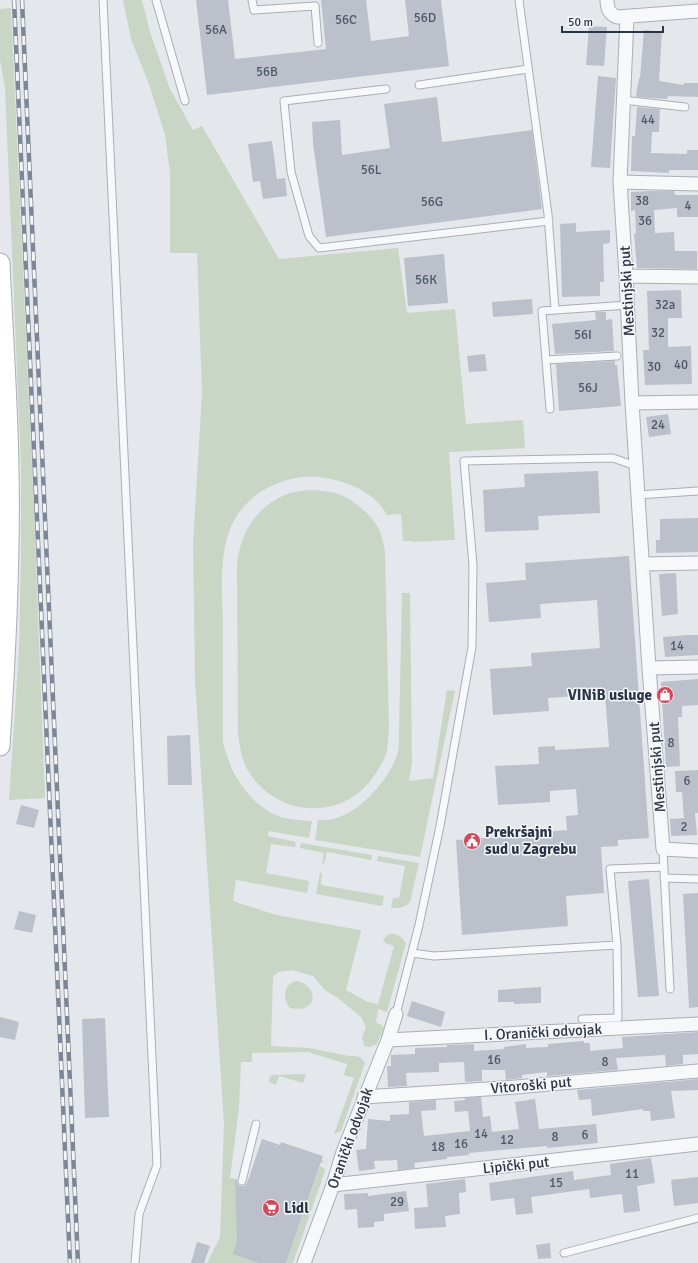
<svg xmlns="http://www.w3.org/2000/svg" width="698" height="1263" font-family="Signika,sans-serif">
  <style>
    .green { fill: #c9d6c5 }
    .building { fill: #bbc0ca }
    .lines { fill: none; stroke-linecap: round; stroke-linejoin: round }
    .lane-casing { stroke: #a9aeb7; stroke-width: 9 }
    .street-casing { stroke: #a9aeb7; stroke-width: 15 }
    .secondary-casing { stroke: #a9aeb7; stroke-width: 21 }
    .path { stroke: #c2c5cb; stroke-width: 2.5; stroke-dasharray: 3 3; stroke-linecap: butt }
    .lane { stroke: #f7f8fa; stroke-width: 7 }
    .street { stroke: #f7f8fa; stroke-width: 13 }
    .secondary { stroke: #fff; stroke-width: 19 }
    .rail-casing { stroke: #7d8696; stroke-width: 4.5 }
    .rail { stroke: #f4f6f9; stroke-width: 3; stroke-dasharray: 9; stroke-linecap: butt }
    .labels { text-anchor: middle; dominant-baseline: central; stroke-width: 3; stroke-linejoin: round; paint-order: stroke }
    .number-label { font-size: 13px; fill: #4f5766 }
    .street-label { font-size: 15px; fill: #2b3445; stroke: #f4f6f9 }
    .poi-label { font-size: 15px; font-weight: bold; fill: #2b3445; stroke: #f4f6f9; text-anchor: start }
  </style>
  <rect width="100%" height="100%" fill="#e4e7ec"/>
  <path class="green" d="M123,0H142L150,32L170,89L193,130L202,126L279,259L398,248L407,313L455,309L466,424L523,420L525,448L449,452L455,540L411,542V541H403L401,514L387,515C374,490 343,480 318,477C282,474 243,495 230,529C219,558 222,592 223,622C223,663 223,703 223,743C227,755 230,768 237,778C246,794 263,812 281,817C290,820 302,820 312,821L309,838L269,831L268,836L296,842L295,847L271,844L266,873L309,881L307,893L236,880L233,901L276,915L360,930L361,931L346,990L368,1002L378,1004L394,946L383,942C387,929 400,933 406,943L387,1012L378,1009L376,1022L384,1027L377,1044L369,1047L364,1046L362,1037L366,1027L361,1017L338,998L325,990L313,976L292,970L278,972L273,977L271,1046L309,1048L349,1056C356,1056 362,1056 365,1063L341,1131L334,1134L354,1078L344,1075L347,1064L308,1052L252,1053V1062H241L239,1108L230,1178L235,1179L259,1263H207L220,1237L224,1124L195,681L193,544L202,393L197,253H170V173L165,135L150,87L131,39Z
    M11,8L34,511L45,798L9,800L19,649L21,553V465L5,88L0,60V9Z
    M312,490C322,491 333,491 343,496C358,503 375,518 381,534C383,540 384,547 385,552L389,729C388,736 388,744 387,751C385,758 381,766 376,773C345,823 274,819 246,767C241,757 240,746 238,735L237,569C238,537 254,508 285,495C293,491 303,491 312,490Z
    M402,593H410L412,762L409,781L433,778L447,690L455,691L420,857L315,840L318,820C324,820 330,820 336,818C363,810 390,778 398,752C399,746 399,739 399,733Z
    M301,843L372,855L371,860L327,852L324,864L322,863L324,853L300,848Z
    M378,856L419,863L410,902C405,908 398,908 391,908L393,898H399L405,866L377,861Z
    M320,873H322L321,885L384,896L382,906L316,894Z
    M297,981C319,986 319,1014 290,1008C282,999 283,983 297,981Z
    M306,1074L303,1083L279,1076L276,1085L269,1082L270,1076L272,1075Z
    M320,1166L325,1169V1171L293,1263H286Z"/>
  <path class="building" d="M196,0H228L235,59L326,49L321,0H366L371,41L409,36L405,0H441L449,66L207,95Z
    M589,26L607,27L604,66L586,65Z
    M644,30L662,32L659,81L684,85V83H698V97L668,96L667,99L637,97L636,95L639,78H640Z
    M598,76L616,78L610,168L591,167Z
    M437,97L442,142L532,130L542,209L326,237L313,143L312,122L340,120L342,155L390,148L384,104Z
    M637,107L660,109L659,132H652L651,153L687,154V150H698V170H669V173L631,171L632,136H635Z
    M272,141L277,179L285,178L287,196L263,199L260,181L253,182L248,144Z
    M651,191H674L675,195H698V217H677V208L654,210L655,233L674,232L675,251H697V269L637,268L634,234L636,233L635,210L631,211V192Z
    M576,223V232L610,230V243L603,244L604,282H600V296L562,297L560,224Z
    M444,254L448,303L408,306L404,258Z
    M681,290L682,318H668V347L691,346L692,384L645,385L643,350H649L647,291Z
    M532,299L533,314L493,317L492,302Z
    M595,312H606V320L612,319L614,351L555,354L552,324L596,320Z
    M485,354L487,371L469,372L467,356Z
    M615,361V365H617L621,406L559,411L556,364Z
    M668,414L671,434L649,437L646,417Z
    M598,471L600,513L538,516L539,530L485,532L483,490L525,487L524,474Z
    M698,518V552L656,553V540H660V519Z
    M629,556L649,838L618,840V846L601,847L604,893L566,896L568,926L462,935L456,840L532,835V833L567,830L566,816L578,815L576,789L550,791V802L498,805L495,766L539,764L538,747L555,746V750L609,747L605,694L548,698L549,711L493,715L490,669L532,666L531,653L600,648L597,600L540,604L541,618L489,622L486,583L526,580L525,563Z
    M676,573L678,614L662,616L659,574Z
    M688,635H698V655L665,657L663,637Z
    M698,679V705L682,706V717H678L680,766L666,767L661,682Z
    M190,735L192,785H168L167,736Z
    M698,770V813H695L697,835L671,836L670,819L684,818L682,792H676L675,771Z
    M21,805L39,810L34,828L16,824Z
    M649,879L659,996L638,997L628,881Z
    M698,893V1007L689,1008L683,894Z
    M19,911L36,915L32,933L14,929Z
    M541,987V1003L514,1004V1002H498V990Z
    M412,1001L445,1012L441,1027L407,1016Z
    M0,1017L19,1022L15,1040L0,1037Z
    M105,1018L109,1117L85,1118L82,1019Z
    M698,1032V1054L683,1055V1064L666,1066L665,1055L616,1058L618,1070L547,1076V1072L522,1075V1078L506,1080L505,1070H482V1081L465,1082L464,1062L439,1063V1072L406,1073L407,1086L388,1087L387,1066H391V1055L415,1054V1048L447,1047V1045L474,1044V1051L504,1049V1047L526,1044V1048L548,1047V1044L584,1041V1043H590V1051L623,1048L622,1037Z
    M698,1079V1090L671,1091L675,1118L651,1121L650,1111H643V1109L592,1116L591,1099L579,1100L577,1090Z
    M481,1097L483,1117L490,1116L492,1132L519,1129L515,1102L535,1099L539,1129L596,1124L598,1143L547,1148V1146L469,1153V1155L447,1157V1159L414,1163L415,1168L398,1170L397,1160L374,1161L375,1169L359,1171L356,1150L366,1149L368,1119L390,1121V1115L409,1114V1102L436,1100V1110L421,1111L424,1136L470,1131L468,1111L455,1112L454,1101L465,1100V1098Z
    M262,1139L280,1145L281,1142L323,1156L286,1263H259L233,1254L237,1241L235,1179L237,1180V1183L240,1186H244L247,1183Z
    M651,1158L655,1183L637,1186L640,1211L624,1213L622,1194L590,1198L589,1189L531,1197L533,1213L516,1215L514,1198L491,1201L489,1183L573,1171L574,1180L611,1175L610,1164Z
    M698,1177V1203L674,1206L671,1180Z
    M465,1179L466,1192L459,1193L460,1214L445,1216L446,1227L415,1229L414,1208L428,1207L426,1184Z
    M406,1191L409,1211L384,1214V1221L374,1222V1227L358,1228L357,1209L345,1210L344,1194L368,1193V1196Z
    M197,1242L210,1246L204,1263H191Z
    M550,1243L551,1258L538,1259L536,1245Z"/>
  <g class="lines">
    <g class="lane-casing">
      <path id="lane" d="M103,0L157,1165L139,1214L135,1263
        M156,0L185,101
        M252,0L254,10L315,6L318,43
        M519,0L548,214L555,310
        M419,85L528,69
        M386,89L284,101L291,172L309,236L319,248L549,221
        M623,100L685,107
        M546,360L617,356
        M550,409L542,311L628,305
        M638,495L698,491
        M663,849L670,989
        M664,878L698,879
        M412,953L434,956L617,945
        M396,1014L419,925L440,826L472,647L473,565L464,461L613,458L630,464
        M582,1019L618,1018L617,945L610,869L664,867
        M242,1181L256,1124
        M564,1253L698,1218"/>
    </g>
    <g class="street-casing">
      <path id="street" d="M607,0C607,8 609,14 617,17L698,11
        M627,17L620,182L626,276L632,403L649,668L663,849L698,851
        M620,182L698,184
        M626,276L698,277
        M632,403L698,402
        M643,564L698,563
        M649,668L698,667
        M388,1040L698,1024
        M364,1097L516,1087L698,1071
        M333,1185L698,1144
        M304,1263L333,1185L343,1152L388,1040L396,1014"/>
    </g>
    <g class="secondary-casing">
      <path id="secondary" d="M0,263C3,332 8,400 9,469C11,561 6,654 0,746"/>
    </g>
    <path class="path" d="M263,1142L326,1163"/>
    <use href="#lane" class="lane"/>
    <use href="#street" class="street"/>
    <use href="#secondary" class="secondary"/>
    <g class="rail-casing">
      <path id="rail" d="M14,0L70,1263
        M22,0L78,1263"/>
    </g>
    <use href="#rail" class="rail"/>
  </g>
  <defs>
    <g id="shop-disc" transform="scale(0.9)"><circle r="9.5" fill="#d1495b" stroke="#f4f6f9"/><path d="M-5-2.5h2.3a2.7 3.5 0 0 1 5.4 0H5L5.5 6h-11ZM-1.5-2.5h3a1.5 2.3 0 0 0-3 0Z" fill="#fff"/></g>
    <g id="civic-disc" transform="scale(0.9)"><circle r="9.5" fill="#d1495b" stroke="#f4f6f9"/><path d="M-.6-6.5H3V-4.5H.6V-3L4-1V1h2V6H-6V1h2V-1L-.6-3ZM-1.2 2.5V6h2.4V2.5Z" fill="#fff"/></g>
    <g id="supermarket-disc" transform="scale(0.9)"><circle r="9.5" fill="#d1495b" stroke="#f4f6f9"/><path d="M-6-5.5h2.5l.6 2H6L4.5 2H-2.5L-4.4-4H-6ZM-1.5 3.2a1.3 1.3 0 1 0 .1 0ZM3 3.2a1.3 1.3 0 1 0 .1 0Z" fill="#fff"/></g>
  </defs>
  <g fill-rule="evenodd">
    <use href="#shop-disc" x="665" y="695"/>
    <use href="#civic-disc" x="472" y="841"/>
    <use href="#supermarket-disc" x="271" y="1208"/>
  </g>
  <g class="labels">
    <g class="number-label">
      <text x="425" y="18">56D</text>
      <text x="346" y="20">56C</text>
      <text x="216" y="30">56A</text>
      <text x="267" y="72">56B</text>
      <text x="648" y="120">44</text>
      <text x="371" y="170">56L</text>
      <text x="642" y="201">38</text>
      <text x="432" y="202">56G</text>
      <text x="688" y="206">4</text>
      <text x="645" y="221">36</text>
      <text x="426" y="280">56K</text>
      <text x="665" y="305">32a</text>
      <text x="658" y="333">32</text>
      <text x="583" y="335">56I</text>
      <text x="681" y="365">40</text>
      <text x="654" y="367">30</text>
      <text x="588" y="388">56J</text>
      <text x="658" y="425">24</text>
      <text x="677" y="646">14</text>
      <text x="671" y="743">8</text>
      <text x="687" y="781">6</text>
      <text x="684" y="827">2</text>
      <text x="494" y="1060">16</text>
      <text x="605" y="1062">8</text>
      <text x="481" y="1134">14</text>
      <text x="585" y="1135">6</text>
      <text x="555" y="1137">8</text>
      <text x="507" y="1140">12</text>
      <text x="461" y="1144">16</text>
      <text x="438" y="1147">18</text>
      <text x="632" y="1174">11</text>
      <text x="556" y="1183">15</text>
      <text x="397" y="1202">29</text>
    </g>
    <g class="street-label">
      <text transform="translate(627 291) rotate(-93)">Mestinjski put</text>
      <text transform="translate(657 767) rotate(-94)">Mestinjski put</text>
      <text transform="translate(543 1032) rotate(-3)">I. Oranički odvojak</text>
      <text transform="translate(531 1085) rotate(-5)">Vitoroški put</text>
      <text transform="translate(350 1138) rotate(-70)">Oranički odvojak</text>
      <text transform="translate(516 1165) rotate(-6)">Lipički put</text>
    </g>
    <g class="poi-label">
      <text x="652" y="695" text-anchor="end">VINiB usluge</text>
      <text x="485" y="832">Prekršajni<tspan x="485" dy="17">sud u Zagrebu</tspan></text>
      <text x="284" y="1208">Lidl</text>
    </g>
  </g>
  <path d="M562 26v6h101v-6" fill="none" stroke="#2b3445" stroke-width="2"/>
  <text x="568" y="26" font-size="12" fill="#2b3445" stroke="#f4f6f9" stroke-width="3" paint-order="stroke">50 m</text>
</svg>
